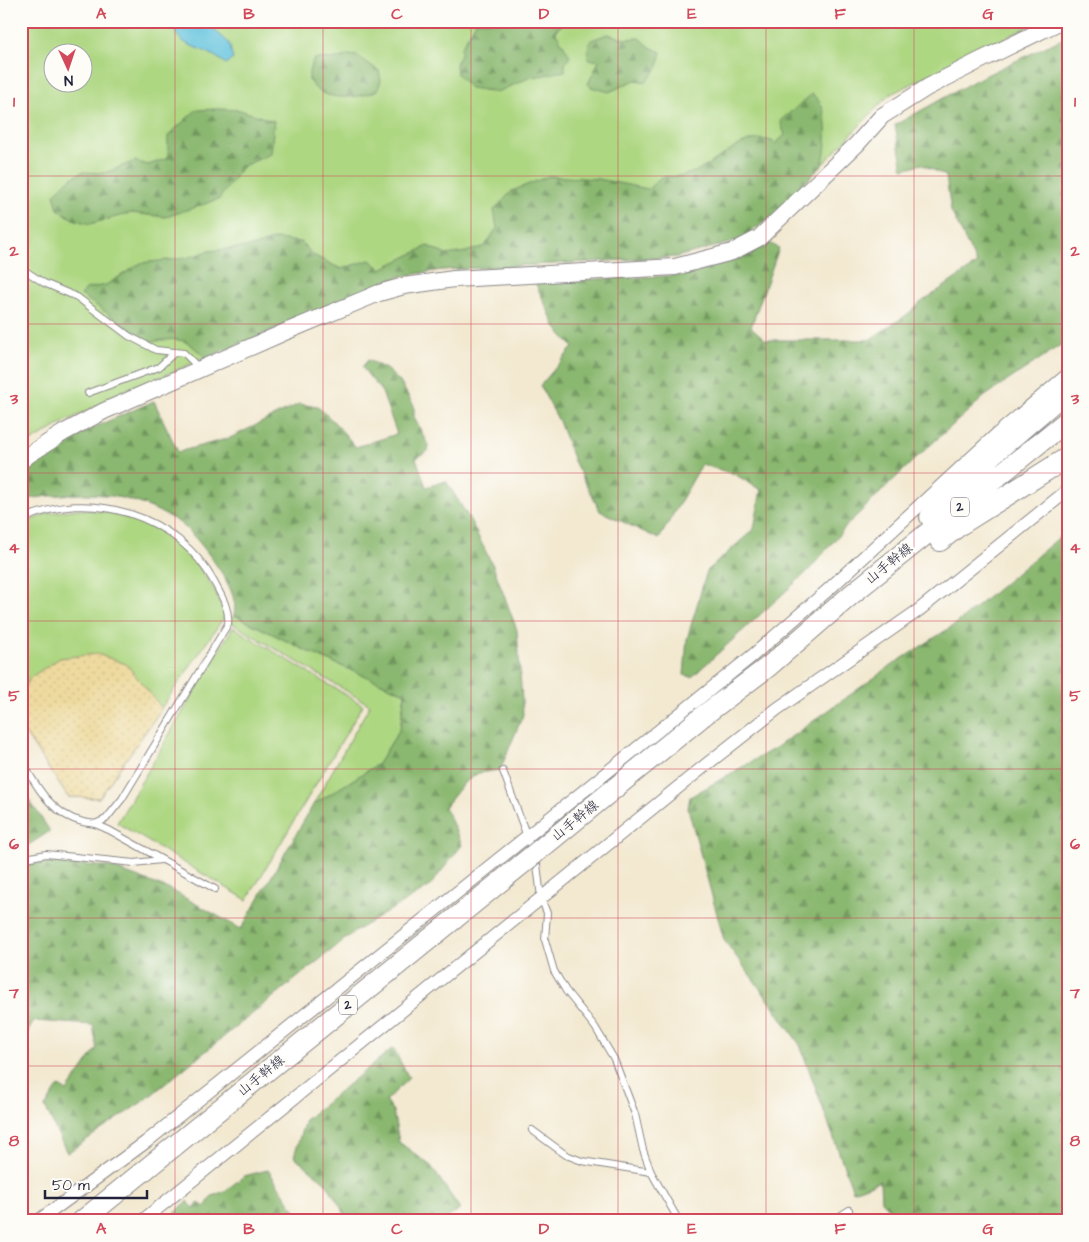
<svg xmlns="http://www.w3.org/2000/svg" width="1089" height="1242" font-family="'Architects Daughter','Klee One',sans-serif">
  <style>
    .grass { fill: #aed782; stroke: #687c5e; fill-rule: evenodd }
    .forest { fill: url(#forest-firs); stroke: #566d56 }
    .sand { fill: url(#sand-dots); stroke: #887e6c }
    .water { fill: #60c2de; stroke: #41728c }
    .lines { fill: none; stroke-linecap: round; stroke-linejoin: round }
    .service-casing { stroke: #8a8686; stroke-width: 8 }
    .minor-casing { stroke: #8a8686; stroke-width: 14 }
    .tertiary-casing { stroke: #8a8686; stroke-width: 18 }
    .primary-casing { stroke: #8a8686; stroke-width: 22 }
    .service { stroke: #fff; stroke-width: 6 }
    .minor { stroke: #fff; stroke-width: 12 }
    .tertiary { stroke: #fff; stroke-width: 16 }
    .primary { stroke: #fff; stroke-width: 20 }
    .primary-bridge-casing { stroke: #8a8686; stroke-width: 22; stroke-linecap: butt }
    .primary-bridge { stroke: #fff; stroke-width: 20 }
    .grid { fill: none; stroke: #d1495b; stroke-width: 1; stroke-opacity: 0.55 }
    .labels { text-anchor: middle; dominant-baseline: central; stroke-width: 5; stroke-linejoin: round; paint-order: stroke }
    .shield { fill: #fdfcf7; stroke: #646373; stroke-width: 1 }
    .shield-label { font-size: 12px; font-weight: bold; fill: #22223b }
    .street-label { font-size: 14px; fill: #22223b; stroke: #fdfcf7 }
    .neatline { fill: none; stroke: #d1495b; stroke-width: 2 }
    .grid-label { font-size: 16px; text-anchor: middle; font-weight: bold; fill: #d1495b }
  </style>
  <defs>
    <pattern id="forest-firs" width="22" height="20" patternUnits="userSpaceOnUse" patternTransform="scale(1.25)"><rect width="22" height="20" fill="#8ab870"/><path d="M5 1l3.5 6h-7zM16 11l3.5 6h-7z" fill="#70955d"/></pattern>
    <pattern id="sand-dots" width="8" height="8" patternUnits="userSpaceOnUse" patternTransform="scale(1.25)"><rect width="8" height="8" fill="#eeda9e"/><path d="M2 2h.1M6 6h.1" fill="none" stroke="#ccbb89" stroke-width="1.8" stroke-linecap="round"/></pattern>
  </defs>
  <rect width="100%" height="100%" fill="#fdfcf7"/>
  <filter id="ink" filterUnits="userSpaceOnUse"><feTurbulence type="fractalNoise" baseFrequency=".02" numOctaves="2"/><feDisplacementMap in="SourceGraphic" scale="10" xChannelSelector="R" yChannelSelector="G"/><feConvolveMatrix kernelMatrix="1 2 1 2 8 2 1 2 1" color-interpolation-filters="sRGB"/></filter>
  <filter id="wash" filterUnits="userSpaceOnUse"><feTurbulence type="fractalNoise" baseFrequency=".0096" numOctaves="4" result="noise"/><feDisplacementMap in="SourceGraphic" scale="20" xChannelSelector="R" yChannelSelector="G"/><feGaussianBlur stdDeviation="1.12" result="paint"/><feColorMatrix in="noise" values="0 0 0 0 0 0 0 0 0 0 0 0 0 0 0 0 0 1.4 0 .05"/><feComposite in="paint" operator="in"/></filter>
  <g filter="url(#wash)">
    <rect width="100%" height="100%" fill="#f3e9d1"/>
    <path class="grass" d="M21,21H1040L889,95L771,218L676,257L441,270L402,276L388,281L277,327L117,396L61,424L21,448ZM52,52H82V82H52Z
      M78,509L113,513L158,529L193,559L214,589L225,616L99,798L68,797L21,727V524L49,513Z
      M234,615L311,653L405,693L400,729L378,764L313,805L370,705L230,622Z
      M233,627L363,705L247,900L117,823Z"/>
    <path class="forest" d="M477,21H567L555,31L570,56L565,64V71L529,78L497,92L470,88L457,74L456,63L461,54V47Z
      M608,34L625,39L640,38L650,47L661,52C660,66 655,72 646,82L635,80L609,92L591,87L588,84L599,61L589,59L587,52L591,40Z
      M1068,36V340L985,396L917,457L849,523L809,570L692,677L684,675L687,639L707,571L754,529L761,490L736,475L702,464L659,539L600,511L574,461L559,421L540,386L573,347L556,328L535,282L687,275L738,259L769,243L779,248L751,327L766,340H869L908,314L920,303L977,264L951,211L946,176L921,164L903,169L895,125L976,80Z
      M348,55L358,56L379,71L381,80L378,90C363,98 335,100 320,92C316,90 312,84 309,81V71L314,59C326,58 338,60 348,55Z
      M812,94C815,97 819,100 820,103C829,117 827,150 822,165L771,218L737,241L676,257L441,270L402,276L388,281L206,358C183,336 179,338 149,342L81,295L86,289L106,285L141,263L186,258L209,251L254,246L275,239L301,242L313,255L341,269L370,260L381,269L428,246L446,255L466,252L485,246L497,228L494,210L512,191L549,176L598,179L648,189L661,177C675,177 686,176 699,170C723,158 748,129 776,143L785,135L780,121Z
      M218,109L240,110L274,121L271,154L243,166L219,199L166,217L131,213L90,224L73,219L58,209L54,194L67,181L82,172L105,173L135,161L148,165L168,158V136L196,110Z
      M368,360L386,369L400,382L414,406V417L429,447L428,451L416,458L426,487L446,481L469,518L493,566L517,630L523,715L500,770L478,773L464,783L445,807L462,845L429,887L354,932L145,1100L67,1153L45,1107L59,1086L67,1091L97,1048L93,1025L34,1021L21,1044V868L27,865L50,862L110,867L171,890L241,929L313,805L378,764L400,729L405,693L311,653L234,615C238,600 227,581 219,569C210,555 193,533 180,523C174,518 166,516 160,512C115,489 75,492 27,499L21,501V472L52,449L97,426L154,401L178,452L230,438L299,404L318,407L335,423L356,447L397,434L382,392L362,367Z
      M1068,530V1221H902L881,1201L880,1181L853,1191L800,1045L773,1006L724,940L688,808L690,797L777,747L895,663L956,624Z
      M21,788L50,831L21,850Z
      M393,1048L409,1078L386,1101L393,1111L399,1142L431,1166L460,1209L443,1221H349L327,1184L294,1156L305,1120Z
      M268,1170L302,1221H165L188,1201L193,1208L199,1203L205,1207L212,1196L225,1191L244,1176Z"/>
    <path class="sand" d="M97,654L126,664L162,708L99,798L68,797L21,727V692L31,677L60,658Z"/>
    <path class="water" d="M174,21H208L210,26L229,43L233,59L226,64C221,60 215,56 209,53C192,45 174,44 174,21Z"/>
  </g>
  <g filter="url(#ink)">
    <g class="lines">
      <g class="service-casing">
        <path id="service" d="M21,268L44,283L77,297L129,336L156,350L184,353L199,368
          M88,393L159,367L175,352
          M21,520C89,487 178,515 214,582C221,595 230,609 228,624L122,799L106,819L95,824
          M21,760C36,786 52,815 83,822C87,823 91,823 95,824C99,825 104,828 109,830L215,889
          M503,771L537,864L541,898L547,913L545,940L554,971L566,991L595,1027L614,1059L635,1114L643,1150L651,1172L679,1221
          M21,859L46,854L134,863L161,860
          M532,1130L566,1155L582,1161L651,1172
          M832,1221L849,1210"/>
      </g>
      <g class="minor-casing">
        <path id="minor" d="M38,1221L146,1142L752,656L829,589L997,434L1068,374
          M142,1221L707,764L777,709L919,610L1068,490"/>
      </g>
      <g class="tertiary-casing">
        <path id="tertiary" d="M21,461L30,454L63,433L104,411L285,332L379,293L404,286L454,279L675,267L732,252L759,238L857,144L882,116L928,87L979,61L1061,21"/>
      </g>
      <g class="primary-casing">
        <path id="primary" d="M930,517L992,455L1068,390
          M940,541L960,525L1068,457
          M703,716L769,666L852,594L1068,420
          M82,1221L522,864"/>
      </g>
      <use href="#service" class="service"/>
      <use href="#minor" class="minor"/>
      <use href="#tertiary" class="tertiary"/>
      <use href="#primary" class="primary"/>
      <g class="primary-bridge-casing">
        <path id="primary-bridge" d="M522,864L703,716"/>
      </g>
      <use href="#primary-bridge" class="primary-bridge"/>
    </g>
  </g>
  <path class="grid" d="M175,21V1221M323,21V1221M471,21V1221M618,21V1221M766,21V1221M914,21V1221M21,176H1068M21,324H1068M21,473H1068M21,621H1068M21,769H1068M21,918H1068M21,1066H1068"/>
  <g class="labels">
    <g class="shield">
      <rect x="951" y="497.5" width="18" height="19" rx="4"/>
      <rect x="339" y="995.5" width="18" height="19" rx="4"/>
    </g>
    <g class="shield-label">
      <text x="960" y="507">2</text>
      <text x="348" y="1005">2</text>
    </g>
    <g class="street-label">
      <text transform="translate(889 564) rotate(-39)">山手幹線</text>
      <text transform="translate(575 821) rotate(-39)">山手幹線</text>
      <text transform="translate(261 1076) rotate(-39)">山手幹線</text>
    </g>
  </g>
  <rect width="1089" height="1242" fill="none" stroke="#fdfcf7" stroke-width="55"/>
  <g transform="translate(68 68) rotate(177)"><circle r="24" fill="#fdfcf7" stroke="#a5a5ac"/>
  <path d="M0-4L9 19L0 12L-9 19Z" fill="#d1495b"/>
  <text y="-8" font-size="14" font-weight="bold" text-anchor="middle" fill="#22223b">N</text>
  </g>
  <path d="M45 1190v8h102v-8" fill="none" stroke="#22223b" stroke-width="2.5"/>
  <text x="52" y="1190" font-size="15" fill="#22223b" stroke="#fdfcf7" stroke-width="4" paint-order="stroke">50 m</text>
  <rect x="28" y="28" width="1034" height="1186" class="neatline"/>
  <g class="grid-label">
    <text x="101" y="19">A</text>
    <text x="249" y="19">B</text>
    <text x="397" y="19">C</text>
    <text x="544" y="19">D</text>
    <text x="692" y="19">E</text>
    <text x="840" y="19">F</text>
    <text x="988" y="19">G</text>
    <text x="14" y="107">1</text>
    <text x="1075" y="107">1</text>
    <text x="14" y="256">2</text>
    <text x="1075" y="256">2</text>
    <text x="14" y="404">3</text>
    <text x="1075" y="404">3</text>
    <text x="14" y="553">4</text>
    <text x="1075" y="553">4</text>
    <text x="14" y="701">5</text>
    <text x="1075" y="701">5</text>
    <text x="14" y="849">6</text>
    <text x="1075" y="849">6</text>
    <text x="14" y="998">7</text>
    <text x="1075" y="998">7</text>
    <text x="14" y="1146">8</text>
    <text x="1075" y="1146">8</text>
    <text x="101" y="1234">A</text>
    <text x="249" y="1234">B</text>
    <text x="397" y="1234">C</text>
    <text x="544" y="1234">D</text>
    <text x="692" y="1234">E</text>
    <text x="840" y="1234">F</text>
    <text x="988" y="1234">G</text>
  </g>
</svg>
